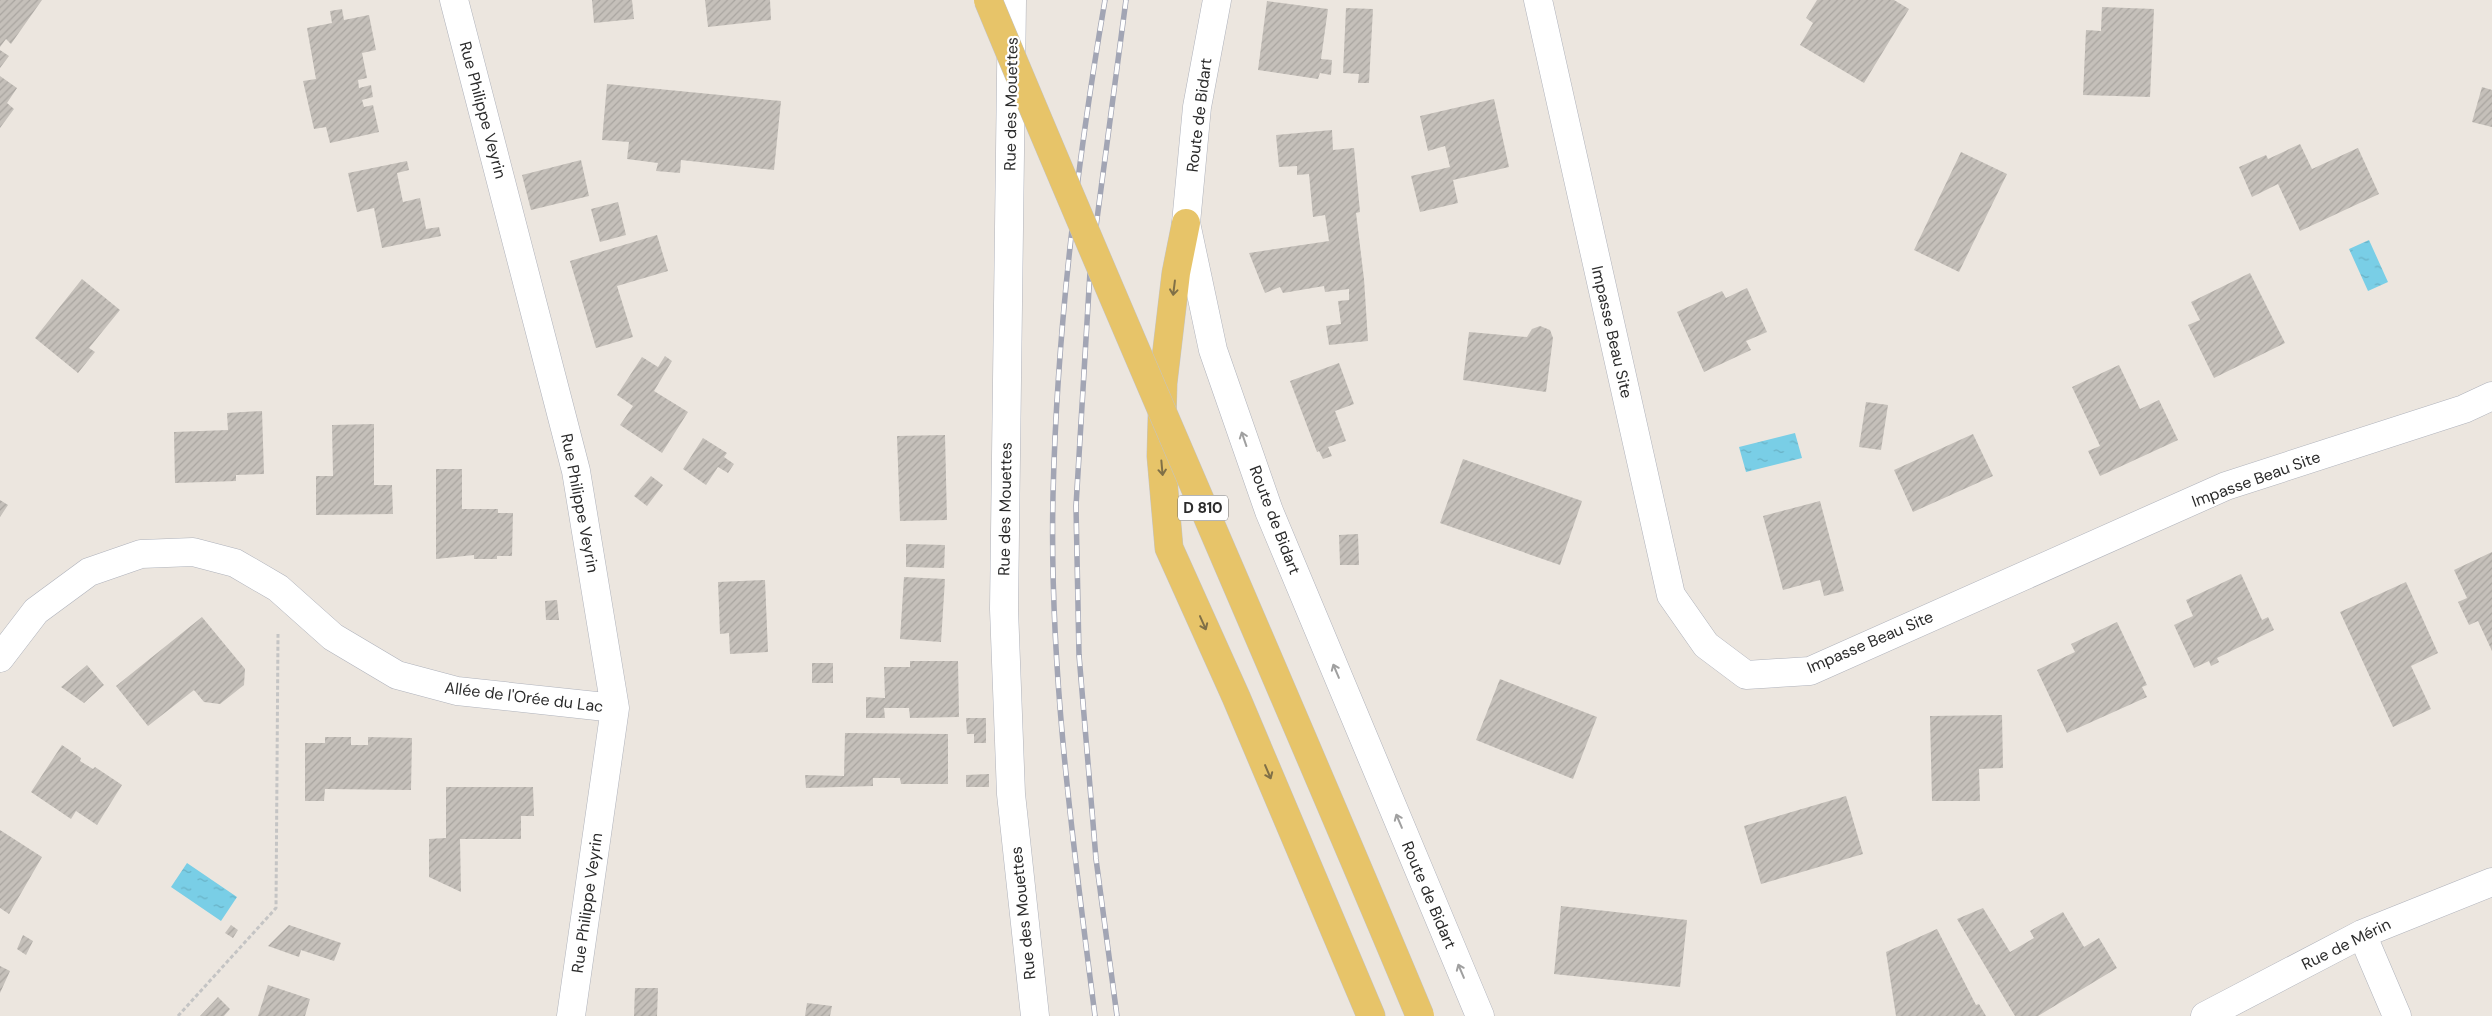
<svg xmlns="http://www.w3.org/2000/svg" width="2492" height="1016" font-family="'DM Sans',sans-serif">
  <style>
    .water { fill: url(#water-ripples) }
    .building { fill: url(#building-hatch) }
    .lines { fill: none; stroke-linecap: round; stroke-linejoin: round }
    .street-casing { stroke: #afb2bb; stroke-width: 29 }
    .secondary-casing { stroke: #afb2bb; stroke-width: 29 }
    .primary-casing { stroke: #c4c4c4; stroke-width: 29 }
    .path { stroke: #c4c4c4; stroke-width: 3; stroke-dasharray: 4 2.5; stroke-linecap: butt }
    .street { stroke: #fff; stroke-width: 28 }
    .secondary { stroke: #fff; stroke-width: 28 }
    .primary { stroke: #e7c469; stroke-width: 28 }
    .rail-casing { stroke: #a2a5b4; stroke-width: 5.5 }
    .rail { stroke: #fff; stroke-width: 4; stroke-dasharray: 11; stroke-linecap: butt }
    .primary-bridge-casing { stroke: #c4c4c4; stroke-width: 29; stroke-linecap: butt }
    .primary-bridge { stroke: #e7c469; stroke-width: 28 }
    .oneway { stroke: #807047 }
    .oneway2 { stroke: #a0a0a0 }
    .labels { text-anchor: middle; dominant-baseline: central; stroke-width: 4.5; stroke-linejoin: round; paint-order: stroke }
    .shield { fill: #fff; stroke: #6b6b6b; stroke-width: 1 }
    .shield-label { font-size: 15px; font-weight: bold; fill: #2b2b2b }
    .street-label { font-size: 16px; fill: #2b2b2b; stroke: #fff }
  </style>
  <defs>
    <pattern id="water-ripples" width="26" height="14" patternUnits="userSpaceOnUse" patternTransform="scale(1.25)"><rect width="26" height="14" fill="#79cee6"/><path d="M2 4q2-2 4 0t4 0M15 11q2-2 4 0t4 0" fill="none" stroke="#69b1c5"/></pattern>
    <pattern id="building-hatch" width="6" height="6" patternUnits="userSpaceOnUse" patternTransform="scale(1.25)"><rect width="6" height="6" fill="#c5c0ba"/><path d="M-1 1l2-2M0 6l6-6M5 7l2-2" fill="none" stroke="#a9a5a0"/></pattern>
  </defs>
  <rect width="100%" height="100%" fill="#ece6df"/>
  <path class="water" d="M2369,240L2388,282L2368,291L2349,249Z
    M1795,433L1802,458L1746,472L1739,447Z
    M187,863L237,897L221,921L171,887Z"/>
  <path class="building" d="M0,0H42L11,44L6,39L0,47Z
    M592,0H632L634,19L594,23Z
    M705,0H770L771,20L708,27Z
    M1817,0H1894L1909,9L1864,83L1800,45L1813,23L1806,18Z
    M1267,1L1328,9L1321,59L1332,60L1331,75L1320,73L1318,79L1258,70Z
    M2102,7L2154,9L2150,97L2083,95L2086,30L2101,31Z
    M1346,8L1373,9L1369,83H1358L1359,74L1343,73Z
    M342,9L344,20L369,15L376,50L362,53L367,78L358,80L359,88L371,85L373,97L362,100L364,107L373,105L379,132L330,143L326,127L314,129L303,81L316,79L307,28L332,23L330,11Z
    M0,50L9,56L0,68Z
    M0,76L17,88L7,103L14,109L0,128Z
    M607,84L781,101L774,170L681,160L680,173L656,171L658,163L627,159L629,142L602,140Z
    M2482,87L2492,90V127L2472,122Z
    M1494,99L1509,167L1453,180L1458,203L1420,212L1411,176L1450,167L1445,146L1428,151L1420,116Z
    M1332,130L1333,150L1354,148L1360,212L1356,213L1364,279L1368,341L1329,345L1326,326L1341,324L1338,301L1349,300V289L1325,292L1324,286L1283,293L1280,287L1265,293L1249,253L1329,241L1325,215L1313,217L1309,174L1297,175V166L1279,167L1276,135Z
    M2300,144L2312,169L2358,148L2379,194L2300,231L2278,184L2252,197L2239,167L2266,155L2268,159Z
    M1961,152L2007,174L1959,272L1914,250Z
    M581,160L589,196L531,210L522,175Z
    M407,161L409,170L397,173L403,202L420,198L426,229L439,227L441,236L382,248L374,208L357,212L348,173Z
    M618,202L626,235L600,242L591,209Z
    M657,235L668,271L617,286L633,337L596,348L570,261Z
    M2250,273L2285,343L2214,378L2188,325L2200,320L2191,302Z
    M82,279L120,310L89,348L95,352L78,373L35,338Z
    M1747,288L1767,332L1746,341L1751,350L1704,372L1677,312L1722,291L1726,298Z
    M1540,326L1550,330L1553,338L1546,392L1463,380L1469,332L1527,337L1532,329Z
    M665,356L672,361L654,391L688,412L662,453L620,425L633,406L617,395L642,357L658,367Z
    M1339,363L1354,404L1335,411L1346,441L1328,447L1332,456L1323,459L1319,451L1317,452L1290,381Z
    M2119,365L2140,409L2159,400L2178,440L2100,476L2088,451L2100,446L2072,387Z
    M1866,402L1888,405L1881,450L1859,447Z
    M262,411L264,474L236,475V481L175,483L174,432L228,430L227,413Z
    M374,424V485H392L393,514L316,515V476H333L332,425Z
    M1973,434L1993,476L1913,512L1894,470Z
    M945,435L947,520L900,521L897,436Z
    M703,438L727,453L724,457L734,464L728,473L718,467L706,485L683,469Z
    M1463,459L1582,501L1560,565L1440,523Z
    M436,469H462V509H498V513H513L512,556H497V559H474V555L436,559Z
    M651,476L663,485L647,506L634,496Z
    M0,500L8,505L0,517Z
    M1820,501L1844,591L1824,596L1820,580L1783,590L1763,516Z
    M1358,534L1359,565H1340L1339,535Z
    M906,544L945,545L944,568L906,567Z
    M2492,552V651L2478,621L2469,625L2458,602L2467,598L2454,570Z
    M2241,574L2262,620L2268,617L2274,630L2217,658L2219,662L2211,666L2209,661L2194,668L2174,625L2193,616L2186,600Z
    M904,577L945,579L941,642L900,639Z
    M765,580L768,652L730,654L729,633L720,634L718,582Z
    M2406,582L2438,653L2411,666L2431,709L2393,727L2340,612Z
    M557,600L559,620H546L545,601Z
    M202,617L245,669L244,685L220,704L204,702L194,690L148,726L116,686Z
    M2117,622L2147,685L2142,687L2147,697L2067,733L2037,670L2075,652L2071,644Z
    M910,661H958L959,717L910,718L909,708H884L885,718H866V697L885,698L884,667H910Z
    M812,663H833V683H812Z
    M87,665L104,685L84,703L61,687Z
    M1500,679L1597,717L1573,779L1476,740Z
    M2002,715L2003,768L1979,769L1980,801H1932L1930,716Z
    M966,718H986V743H974V734H967Z
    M845,733L948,734V784H901L900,778H873V786L806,788L805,775L844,776Z
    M325,737H351V745H368V737L412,738L411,790L325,789L324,801H305V743H325Z
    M62,745L81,758L80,761L93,769L95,767L122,785L97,825L76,811L71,819L31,792Z
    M989,774V787H966V775Z
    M446,787H533L534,816H521V839H460L461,892L429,877V839L446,838Z
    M1846,796L1863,854L1761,884L1744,826Z
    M0,830L42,857L9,914L0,908Z
    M1561,906L1687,920L1680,987L1554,974Z
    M1983,908L2010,952L2034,938L2030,931L2063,912L2084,947L2099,938L2117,968L2038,1016H2015L1957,919Z
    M231,925L238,930L233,938L225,933Z
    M289,925L341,943L334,961L301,950L299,957L268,946Z
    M1937,929L1976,1005L1979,1004L1986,1016H1896L1886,952Z
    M23,935L33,941L26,955L17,949Z
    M0,966L10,971L0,993Z
    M268,985L310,999L305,1016H258Z
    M635,988H658L657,1016H634Z
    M218,997L230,1009L224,1016H200Z
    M807,1003L832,1006L830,1016H805Z"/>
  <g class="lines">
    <g class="street-casing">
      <path id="street" d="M454,0L576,471L615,708L571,1016
        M1012,0L1004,609L1011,794L1035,1016
        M1538,0L1671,595L1706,645L1746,675L1810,671L2226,486L2464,409L2492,396
        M0,658L36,611L89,572L141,554L193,552L235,563L278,588L333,637L397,675L457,691L615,708
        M2362,934L2397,1016
        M2205,1016L2362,934L2492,882"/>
    </g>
    <g class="secondary-casing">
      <path id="secondary" d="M1217,0L1197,107L1186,223L1213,350L1269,511L1480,1016"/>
    </g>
    <g class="primary-casing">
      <path id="primary" d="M1186,223L1176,273L1163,383L1161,456L1169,548L1236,697L1371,1016"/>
    </g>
    <path class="path" d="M178,1016L276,908L278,634"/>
    <use href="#street" class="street"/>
    <use href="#secondary" class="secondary"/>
    <use href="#primary" class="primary"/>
    <g class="rail-casing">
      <path id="rail" d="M1095,1016C1073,844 1049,669 1053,495C1057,330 1077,163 1105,0
        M1117,1016L1096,859L1079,655L1076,506L1090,272L1126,0"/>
    </g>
    <use href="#rail" class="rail"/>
    <g class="primary-bridge-casing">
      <path id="primary-bridge" d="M988,0C1129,340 1278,676 1420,1016"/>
    </g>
    <use href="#primary-bridge" class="primary-bridge"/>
  </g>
  <defs><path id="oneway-shaft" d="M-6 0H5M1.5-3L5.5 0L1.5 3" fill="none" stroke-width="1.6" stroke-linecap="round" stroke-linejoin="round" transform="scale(1.25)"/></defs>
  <g class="oneway">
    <use href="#oneway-shaft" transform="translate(1174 288) rotate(97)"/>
    <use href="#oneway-shaft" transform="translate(1162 468) rotate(85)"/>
    <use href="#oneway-shaft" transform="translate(1203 623) rotate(66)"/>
    <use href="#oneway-shaft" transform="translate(1268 772) rotate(67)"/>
  </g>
  <g class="oneway2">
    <use href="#oneway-shaft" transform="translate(1244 439) rotate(-109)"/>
    <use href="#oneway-shaft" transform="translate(1336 671) rotate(-113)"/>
    <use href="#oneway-shaft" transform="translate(1399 821) rotate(-113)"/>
    <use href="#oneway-shaft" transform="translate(1461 971) rotate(-113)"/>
  </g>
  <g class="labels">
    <rect class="shield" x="1178" y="495.5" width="50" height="25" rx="4"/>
    <g class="shield-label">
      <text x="1203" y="508">D 810</text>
    </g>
    <g class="street-label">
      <text transform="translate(1011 104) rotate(-89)">Rue des Mouettes</text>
      <text transform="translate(483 110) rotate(75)">Rue Philippe Veyrin</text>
      <text transform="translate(1199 115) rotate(-83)">Route de Bidart</text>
      <text transform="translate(1612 332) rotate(77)">Impasse Beau Site</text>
      <text transform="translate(2256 479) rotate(-20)">Impasse Beau Site</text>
      <text transform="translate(580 503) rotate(79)">Rue Philippe Veyrin</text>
      <text transform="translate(1005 509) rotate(-89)">Rue des Mouettes</text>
      <text transform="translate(1275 520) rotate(69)">Route de Bidart</text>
      <text transform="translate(1870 642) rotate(-23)">Impasse Beau Site</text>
      <text transform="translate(524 697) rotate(7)">Allée de l'Orée du Lac</text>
      <text transform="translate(1429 895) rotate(67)">Route de Bidart</text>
      <text transform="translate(587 903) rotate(-82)">Rue Philippe Veyrin</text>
      <text transform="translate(1023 913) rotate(-96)">Rue des Mouettes</text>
      <text transform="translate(2346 944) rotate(-26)">Rue de Mérin</text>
    </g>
  </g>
</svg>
